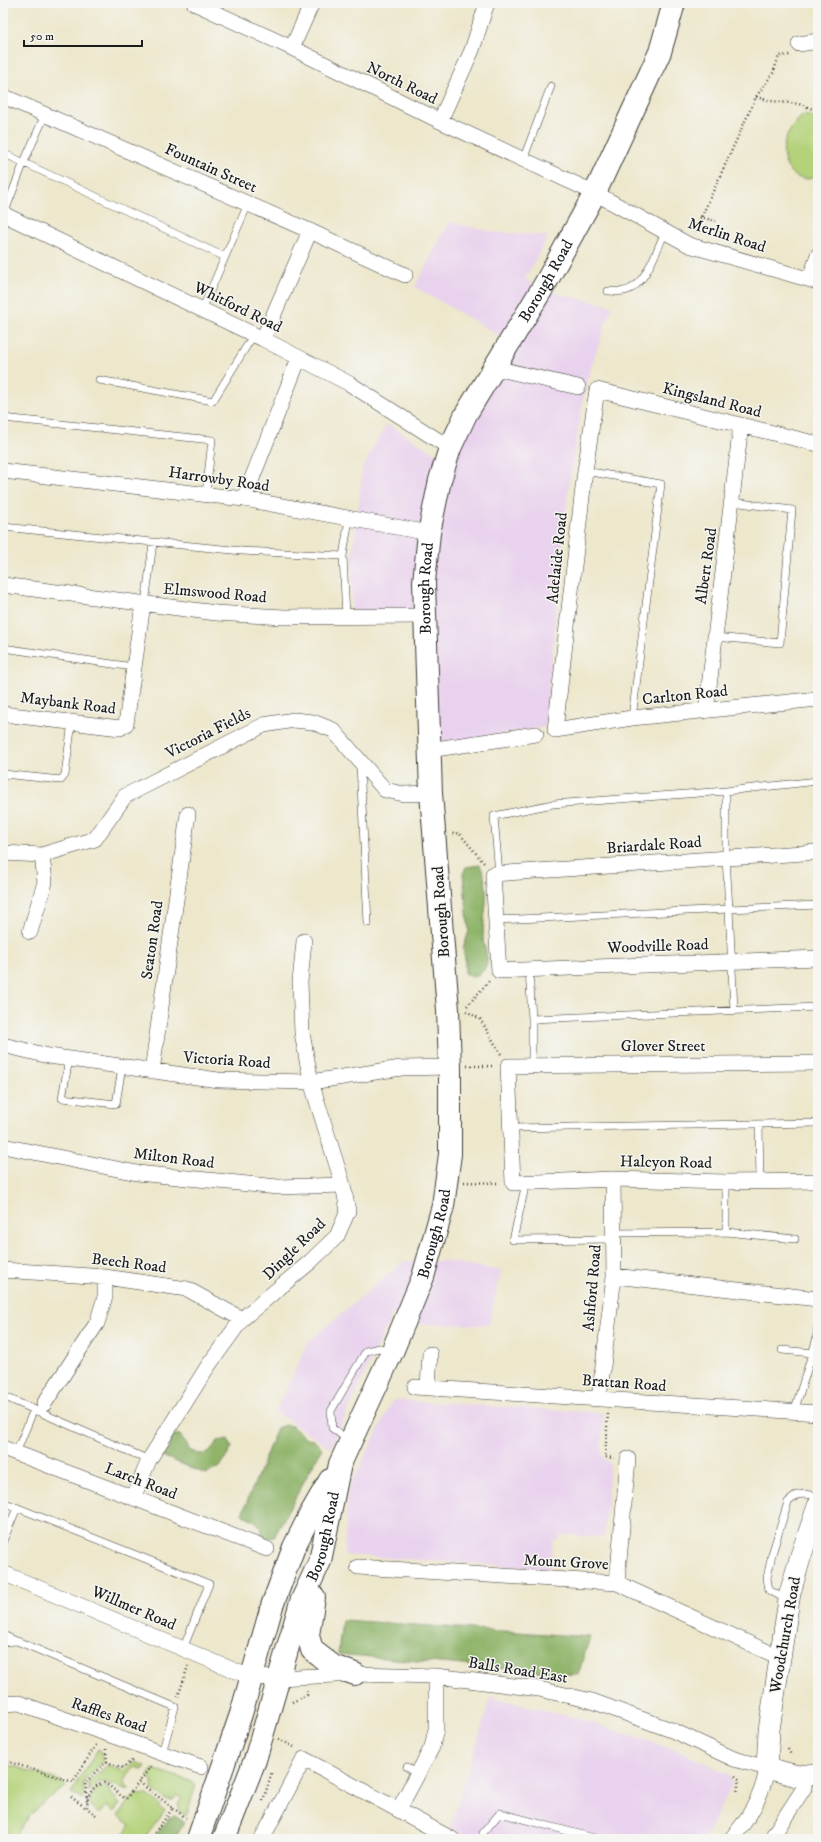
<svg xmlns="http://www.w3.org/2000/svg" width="821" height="1842" font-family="'IM FELL DW Pica',serif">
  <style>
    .built { fill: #e9d2ed }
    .green { fill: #b4d279; stroke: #68774a }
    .forest { fill: #8fb469; stroke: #566842 }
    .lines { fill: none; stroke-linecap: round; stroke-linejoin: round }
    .lane-casing { stroke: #3b3a36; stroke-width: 8 }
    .street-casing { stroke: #3b3a36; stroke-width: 16 }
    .secondary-casing { stroke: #3b3a36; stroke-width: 22 }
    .highway-casing { stroke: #3b3a36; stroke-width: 24 }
    .path { stroke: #3b3a36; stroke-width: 2.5; stroke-dasharray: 1 3; stroke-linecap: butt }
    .lane { stroke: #fff; stroke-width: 7 }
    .street { stroke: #fff; stroke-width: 15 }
    .secondary { stroke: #fff; stroke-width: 21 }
    .highway { stroke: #fff; stroke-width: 22 }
    .labels { text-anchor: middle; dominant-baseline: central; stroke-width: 3; stroke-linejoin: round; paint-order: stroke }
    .street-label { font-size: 16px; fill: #1c1c1c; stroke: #f6f6f2 }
  </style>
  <rect width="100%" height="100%" fill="#f6f6f2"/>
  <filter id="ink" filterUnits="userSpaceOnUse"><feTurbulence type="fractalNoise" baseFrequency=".025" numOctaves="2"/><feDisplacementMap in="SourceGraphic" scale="8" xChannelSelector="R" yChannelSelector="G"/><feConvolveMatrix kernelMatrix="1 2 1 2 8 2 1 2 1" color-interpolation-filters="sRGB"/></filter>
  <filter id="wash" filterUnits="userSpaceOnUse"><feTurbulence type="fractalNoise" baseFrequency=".012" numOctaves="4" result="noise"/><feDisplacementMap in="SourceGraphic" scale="16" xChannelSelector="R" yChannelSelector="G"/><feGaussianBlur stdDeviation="0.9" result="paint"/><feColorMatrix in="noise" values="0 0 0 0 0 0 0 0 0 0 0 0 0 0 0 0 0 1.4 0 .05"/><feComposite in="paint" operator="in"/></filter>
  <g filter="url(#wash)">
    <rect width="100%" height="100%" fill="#ede7cc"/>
    <path class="built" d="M449,222L493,232L548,236L525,279L545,291L612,306L586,382L568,491L545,727L435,744L429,615L352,610V557L363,467L387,424L451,463L514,344L415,287Z
      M404,1261H444L501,1271L489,1325L422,1324L392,1314L331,1448L275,1412L308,1342Z
      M393,1400L604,1413L601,1455L610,1464L604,1537L560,1535L559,1540H553L550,1569L344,1555L348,1490Z
      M491,1697L590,1722L684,1753L728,1774L733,1784L707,1834L702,1839H471L450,1827Z"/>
    <path class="green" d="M803,115L818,118V176C792,188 777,160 786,138C790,129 797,121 803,115Z
      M98,1749L101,1751L103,1762L87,1777L83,1783L84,1798L82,1799L71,1793Z
      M134,1762L146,1766L143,1770L136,1767C129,1772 126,1776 124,1785L129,1788L128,1790C118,1787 109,1782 99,1782L88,1792V1782L108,1765L123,1771Z
      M3,1763L61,1781L66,1787C44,1800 26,1816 14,1839H3Z
      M153,1769L193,1782L196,1785L186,1816L180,1812L178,1804L182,1799L177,1795L173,1800H167L152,1789V1781L149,1778V1774Z
      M101,1785L108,1788L111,1795L117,1799V1802L120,1804L114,1812L106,1806L99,1814L90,1806C91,1796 92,1790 101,1785Z
      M136,1793L140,1795L146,1794L161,1805L159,1808L165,1811L144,1839H120L130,1825L118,1816Z"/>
    <path class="forest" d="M480,865C492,892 483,911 483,938C483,948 491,957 485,968C482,973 477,975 473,977L465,974V958L463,949L469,931L463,874L466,867Z
      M285,1425L292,1426L306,1439L313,1440L322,1448L274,1537L266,1538L261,1537L262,1528L255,1521L242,1514L277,1428Z
      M172,1435H180L187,1444L189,1450L199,1454L208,1453L218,1441L228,1439L232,1448L220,1467L206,1474L162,1456L170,1446Z
      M342,1620L590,1637L578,1675L338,1654Z
      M175,1816L184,1822L175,1839H153L169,1817Z"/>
  </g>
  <g filter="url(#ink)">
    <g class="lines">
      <g class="lane-casing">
        <path id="lane" d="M3,153L225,257
          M523,160L551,86
          M4,214L24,162L45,115
          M608,291C613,291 619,292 624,291C645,288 657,249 665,232
          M202,310L248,204
          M99,380L213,401L254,334
          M3,418L212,440L206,494
          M585,471L661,484L632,718
          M3,527L242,551L343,556L346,617
          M343,556L349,519
          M145,604L153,543
          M715,637L780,643L792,510L733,502
          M3,648L133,667
          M360,765L368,923
          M3,774L61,780L65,775L72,722
          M726,791L818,781
          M499,874L494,816L553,804L726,791V858L729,909L818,905
          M496,920L729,909L734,1010
          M529,969L532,1019
          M69,1059L62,1098L116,1104L122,1067
          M532,1065V1019L818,1007
          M759,1125L760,1182
          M511,1128L818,1123
          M726,1182V1232
          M526,1183L513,1240L614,1239
          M615,1233L726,1232L795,1239
          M782,1350L813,1353
          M3,1396L149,1460
          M794,1412L816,1341L818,1326
          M348,1440L332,1428L331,1411L366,1351L379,1348L390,1351
          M16,1453L34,1409
          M3,1502L209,1584L183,1649
          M3,1541L17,1508
          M787,1600L769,1590L767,1578L772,1554L788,1502L797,1495L804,1494L818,1496
          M3,1635L16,1641
          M3,1642L17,1641L175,1707L162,1753
          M407,1767L417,1774
          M483,1833L500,1813L598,1839"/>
      </g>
      <g class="street-casing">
        <path id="street" d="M194,3L292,48L440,121L595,193L689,245L818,282
          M799,44L818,41
          M292,48L312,3
          M3,96L310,231L405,275
          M440,121L472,50L487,3
          M3,214L263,339L350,384L450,448
          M810,279L818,255
          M263,339L310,231
          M495,368L578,387
          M818,444L597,390L585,471L555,730L632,718L818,699
          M3,471L244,499L429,533
          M244,499L299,358
          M3,585L216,613L284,617L424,616
          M706,711L741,425
          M3,714L120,728L126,724L143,604
          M429,750L536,734
          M818,852L493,874L499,971L818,958
          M3,853L42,855L95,839L125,796L264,725L294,720L313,722L333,730L385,790L404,794L431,793
          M30,932L45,882L42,855
          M3,1045L49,1056L218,1080L311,1082L401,1068L450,1067
          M818,1063L508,1066L513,1183L613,1179L726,1182L818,1181
          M152,1071L188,814
          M3,1146L137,1173L278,1187L343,1185
          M3,1270L105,1277L187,1289L242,1319
          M614,1276L818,1299
          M415,1387L818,1413
          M428,1387L430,1354
          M599,1399L614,1276L613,1179
          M44,1404L97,1323L105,1297V1277
          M3,1448L267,1549
          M133,1498L149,1460L208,1366L242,1319L310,1262L337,1236L348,1211L343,1185L311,1082L302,1033L300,982L304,941
          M358,1567L617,1583L781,1658
          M3,1573L250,1677L278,1678L355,1674L436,1676L539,1689L592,1701L674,1731L734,1759L767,1768C763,1794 749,1819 731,1839
          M617,1583L628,1459
          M3,1704L19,1703L201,1767
          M399,1809L432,1747L436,1729V1676
          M262,1839L304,1759L452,1839
          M773,1839L774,1834L804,1788L805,1776"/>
      </g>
      <g class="secondary-casing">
        <path id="secondary" d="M818,1506L801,1555L790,1593L769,1730L767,1768L797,1776L818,1774"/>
      </g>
      <g class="highway-casing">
        <g id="highway">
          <path d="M314,1597L308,1635L312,1650L333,1666L355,1674"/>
          <path d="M198,1839L241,1714L272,1606L294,1547L311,1513L330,1480"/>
          <path id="s1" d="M224,1839L255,1760L301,1602L320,1561L340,1464L392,1352L423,1277L443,1206L450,1154V1067L448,1010L431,793L424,582L429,533L440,480L450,448L466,414L545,284L595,193L660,52L674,3"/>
        </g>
      </g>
      <path class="path" d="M756,97L771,101L799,104L818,111
        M700,217L716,221
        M695,231L756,97L773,73L779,56L790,55
        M453,834L459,833L484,863
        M467,1006L489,981
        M466,1011L480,1019L501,1054
        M467,1066H494
        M464,1182L499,1183
        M608,1414L605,1457L614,1458
        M178,1697L188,1666
        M292,1702L307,1695V1691
        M279,1739L296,1748
        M106,1749L107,1762
        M788,1749L791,1755
        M3,1760L73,1782L96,1745
        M735,1776L739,1779L737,1793
        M71,1797L86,1808
        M87,1801L85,1783L105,1764L107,1762L123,1768L134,1759
        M263,1801L272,1772
        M173,1808L186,1818
        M96,1815L87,1808C87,1796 91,1786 104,1783C113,1787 117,1794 126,1799L139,1782
        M150,1839L173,1808L139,1782L152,1765"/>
      <use href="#lane" class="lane"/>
      <use href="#street" class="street"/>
      <use href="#secondary" class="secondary"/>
      <use href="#highway" class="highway"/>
    </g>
  </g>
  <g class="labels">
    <g class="street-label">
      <text transform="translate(402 83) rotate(26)">North Road</text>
      <text transform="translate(211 168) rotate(24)">Fountain Street</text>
      <text transform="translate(727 235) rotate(18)">Merlin Road</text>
      <text stroke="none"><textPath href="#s1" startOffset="1627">Borough Road</textPath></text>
      <text transform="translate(238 307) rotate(26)">Whitford Road</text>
      <text transform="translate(712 400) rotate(14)">Kingsland Road</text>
      <text transform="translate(219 479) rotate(8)">Harrowby Road</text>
      <text transform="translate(557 558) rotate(-84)">Adelaide Road</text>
      <text transform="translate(706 566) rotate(-82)">Albert Road</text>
      <text stroke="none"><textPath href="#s1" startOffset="1291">Borough Road</textPath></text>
      <text transform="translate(215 593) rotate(5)">Elmswood Road</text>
      <text transform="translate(685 695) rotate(-6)">Carlton Road</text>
      <text transform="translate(68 703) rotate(7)">Maybank Road</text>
      <text transform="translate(208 733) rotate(-27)">Victoria Fields</text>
      <text transform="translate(654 845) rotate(-4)">Briardale Road</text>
      <text transform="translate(441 912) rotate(-94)">Borough Road</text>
      <text transform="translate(152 940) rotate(-82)">Seaton Road</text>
      <text transform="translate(658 946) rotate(-2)">Woodville Road</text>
      <text x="663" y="1046">Glover Street</text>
      <text transform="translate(227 1060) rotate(4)">Victoria Road</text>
      <text transform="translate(174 1158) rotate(7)">Milton Road</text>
      <text transform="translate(666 1162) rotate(1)">Halcyon Road</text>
      <text stroke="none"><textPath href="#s1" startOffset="643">Borough Road</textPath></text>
      <text transform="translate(294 1249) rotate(-44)">Dingle Road</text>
      <text transform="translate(129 1263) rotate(7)">Beech Road</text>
      <text transform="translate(592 1288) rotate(-85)">Ashford Road</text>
      <text transform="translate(624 1383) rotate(4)">Brattan Road</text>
      <text transform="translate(141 1481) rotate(21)">Larch Road</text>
      <text stroke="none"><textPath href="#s1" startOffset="319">Borough Road</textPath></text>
      <text transform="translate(566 1562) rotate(3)">Mount Grove</text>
      <text transform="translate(134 1608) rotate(23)">Willmer Road</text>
      <text transform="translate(785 1635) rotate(-80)">Woodchurch Road</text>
      <text transform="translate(518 1670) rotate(9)">Balls Road East</text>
      <text transform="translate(109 1715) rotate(19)">Raffles Road</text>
    </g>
  </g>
  <rect width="821" height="1842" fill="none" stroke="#f6f6f2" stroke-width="16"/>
  <path d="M24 40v6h118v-6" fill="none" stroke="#1c1c1c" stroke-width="2"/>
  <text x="30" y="40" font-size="12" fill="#1c1c1c" stroke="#f6f6f2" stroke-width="3" paint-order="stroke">50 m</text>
</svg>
